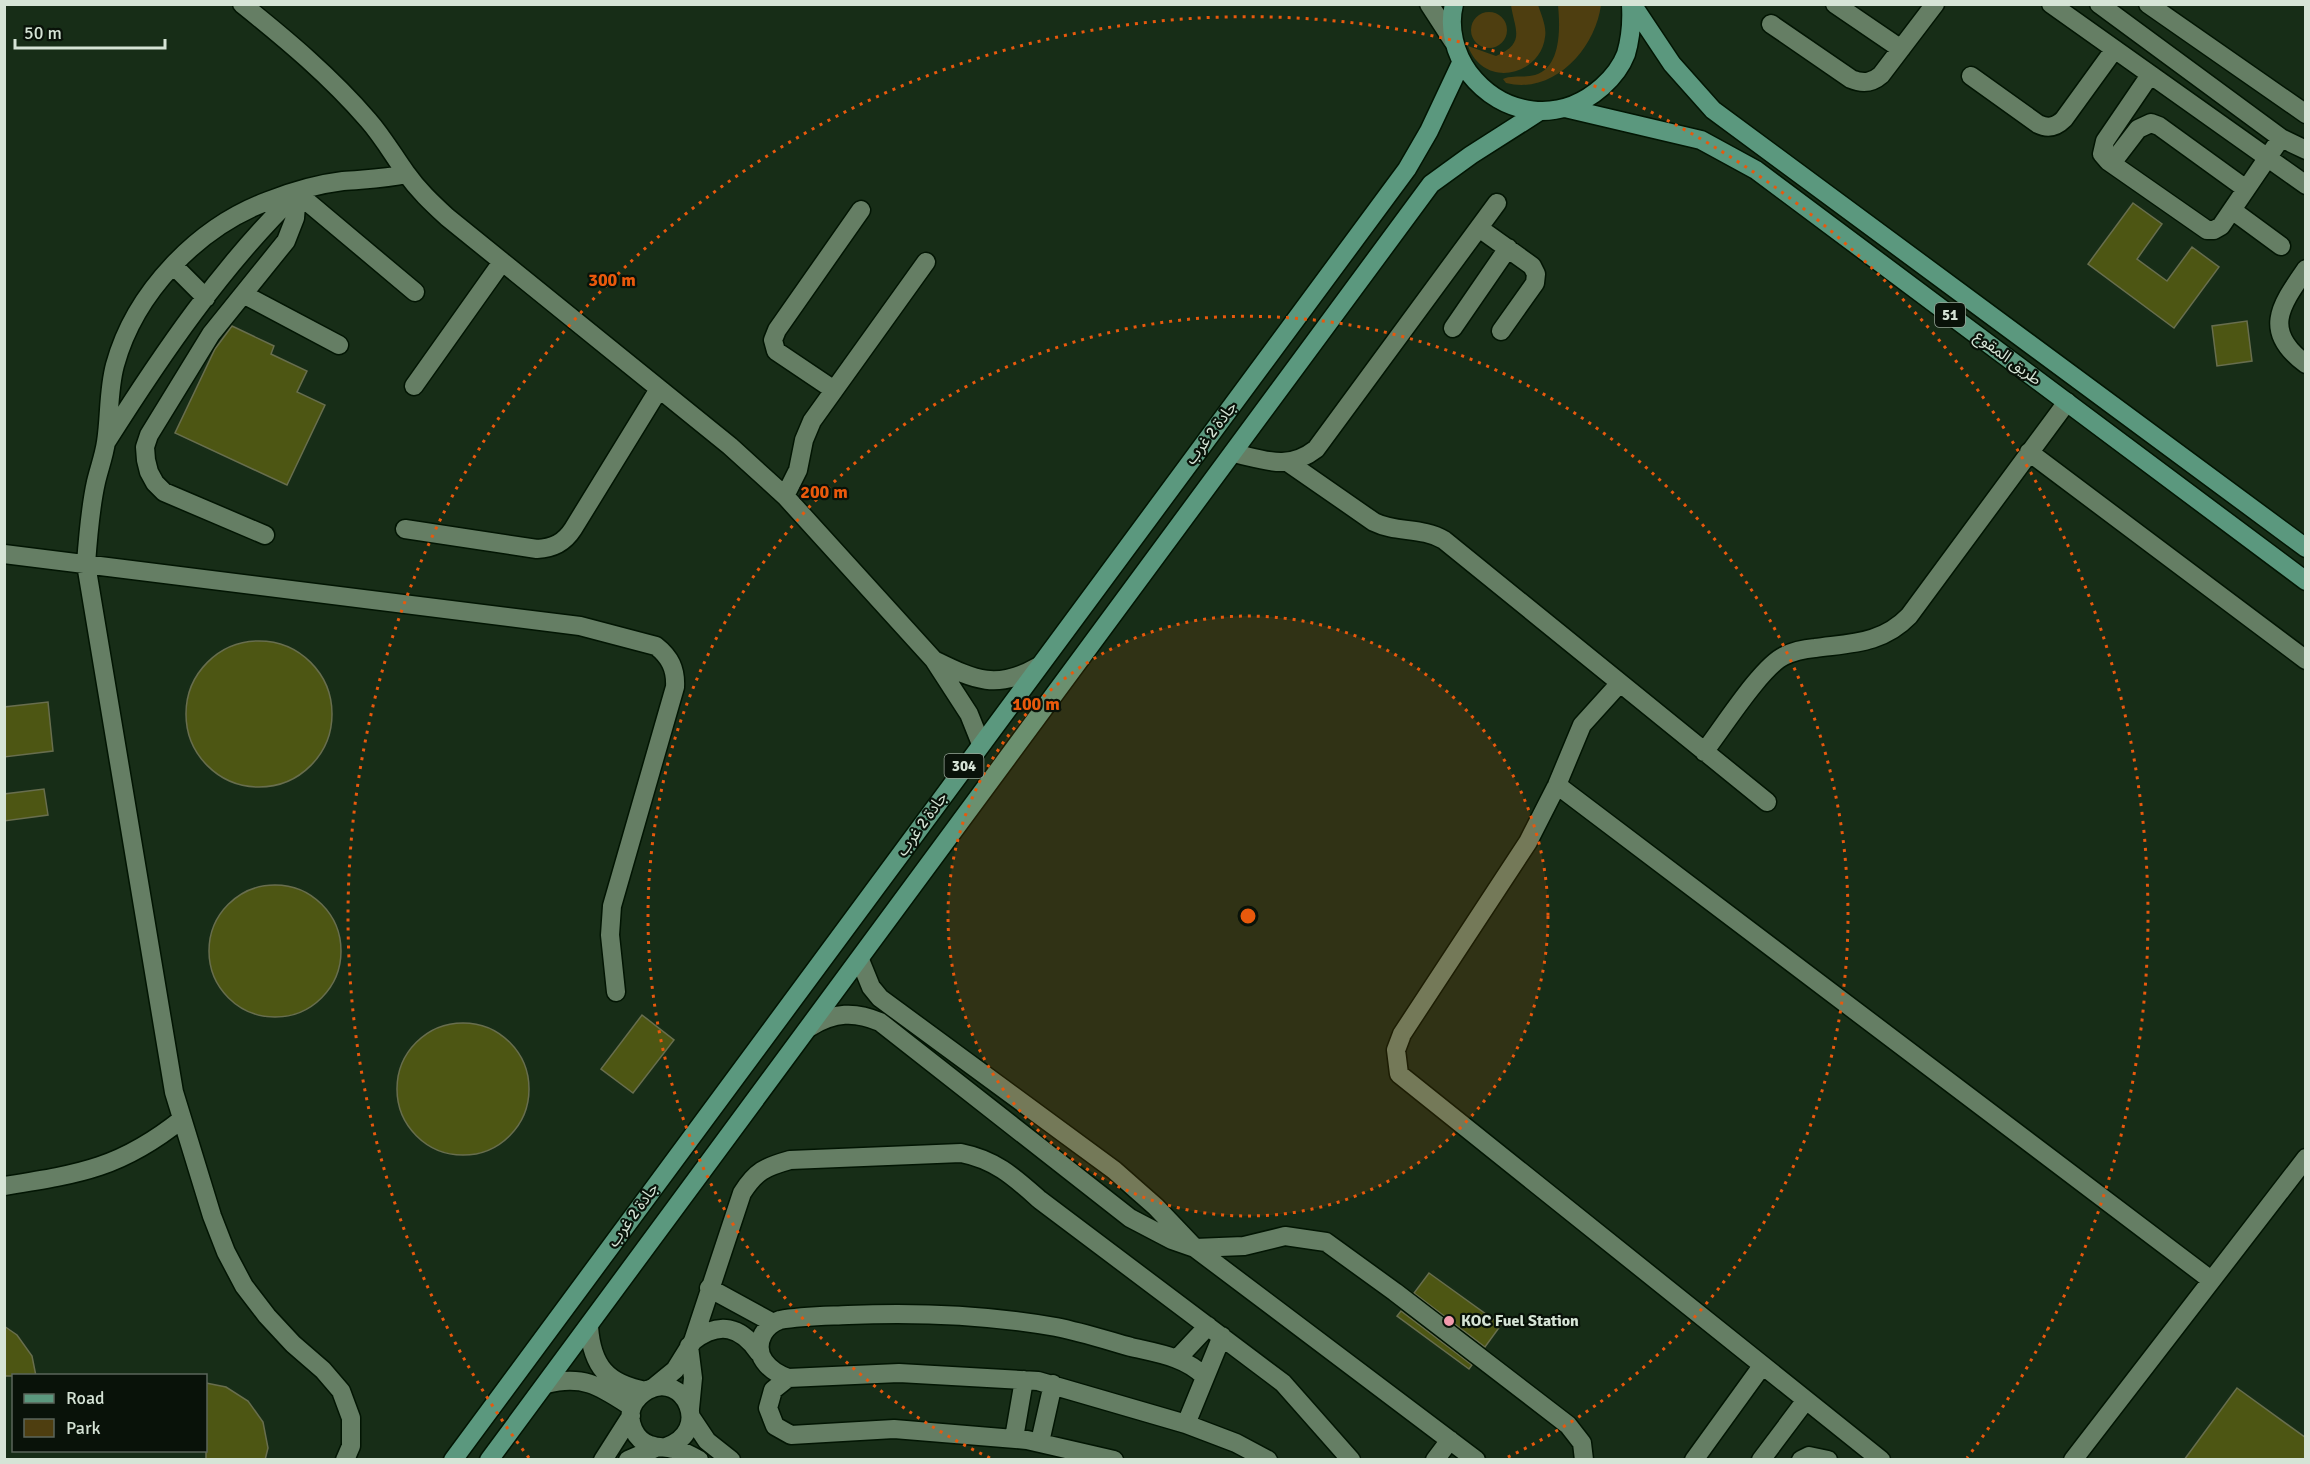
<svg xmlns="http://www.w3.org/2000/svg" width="2310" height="1464" font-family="Signika,'Noto Sans Arabic',sans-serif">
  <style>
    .green { fill: #4e3e10 }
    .building { fill: #4d5613; stroke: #686e4e; stroke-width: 1.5 }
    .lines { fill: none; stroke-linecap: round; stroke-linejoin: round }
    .minor-casing { stroke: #021503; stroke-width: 21 }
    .major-casing { stroke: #021503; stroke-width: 21 }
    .minor { stroke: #657e64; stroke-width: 18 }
    .major { stroke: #5b987e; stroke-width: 18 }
    .ring { fill: none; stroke: #e8590c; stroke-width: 3; stroke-dasharray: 3 6 }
    .poi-dot { fill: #f29aad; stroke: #091209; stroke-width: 2 }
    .labels { text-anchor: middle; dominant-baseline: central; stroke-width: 4.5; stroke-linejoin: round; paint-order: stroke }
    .shield { fill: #091209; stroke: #98a598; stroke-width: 1.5 }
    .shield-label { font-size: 15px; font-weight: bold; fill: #d6e4d6 }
    .street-label { font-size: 16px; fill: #d6e4d6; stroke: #091209 }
    .poi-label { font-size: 16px; font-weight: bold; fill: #d6e4d6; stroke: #091209; text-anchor: start }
    .centre { fill: #e8590c; stroke: #091209; stroke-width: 3 }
    .ring-label { font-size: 18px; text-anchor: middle; font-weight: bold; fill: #e8590c; stroke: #091209; stroke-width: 4.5; stroke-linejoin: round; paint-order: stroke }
  </style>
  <rect width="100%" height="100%" fill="#172d17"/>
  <path class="green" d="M1511,5H1538C1541,14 1547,27 1545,37C1541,75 1484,90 1468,46L1496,56C1527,43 1514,28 1511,5Z
    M1558,5H1601C1595,49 1554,95 1506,83L1503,79C1512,75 1524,78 1535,75C1562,67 1560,26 1558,5Z
    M1471 30a18 18 0 1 1 36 0a18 18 0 1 1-36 0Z"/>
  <path class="building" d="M2133,203L2162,224L2137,259L2167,281L2192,247L2219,267L2174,328L2088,264Z
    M2247,321L2252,361L2217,366L2212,326Z
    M232,326L274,346L271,354L307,371L297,392L325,405L287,485L175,433L215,349Z
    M186 714a73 73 0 1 1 146 0a73 73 0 1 1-146 0Z
    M48,702L53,751L4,757V707Z
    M44,789L48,815L4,821V794Z
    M209 951a66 66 0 1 1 132 0a66 66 0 1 1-132 0Z
    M642,1015L674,1040L633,1093L601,1069Z
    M397 1089a66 66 0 1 1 132 0a66 66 0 1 1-132 0Z
    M1429,1273L1501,1325L1485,1347L1414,1293Z
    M1401,1311L1472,1365L1469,1369L1397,1316Z
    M4,1326L17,1335L32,1356L36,1376H4Z
    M206,1383L226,1387L248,1401L263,1422L268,1448L265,1460H206Z
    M2237,1388L2306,1438V1460H2184Z"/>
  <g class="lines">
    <g class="minor-casing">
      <path id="minor" d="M242,4C287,40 331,77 368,120C383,137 393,155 406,173C418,190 432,203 447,217L730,446L785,496L934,660L969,714L981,744
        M1429,4L1453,41
        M1835,4L1901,49
        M2051,4L2306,185
        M2099,4L2281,138L2306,150
        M2148,4L2306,114
        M1771,24L1851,79C1863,84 1872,83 1881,75L1935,4
        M2150,75L2105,141L2102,154L2108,161L2207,230H2214L2221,226L2281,138
        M1971,76L2038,124C2048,129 2056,127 2064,119L2114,50
        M2112,163L2138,129L2151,123L2159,126L2246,189
        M297,193L415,292
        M2232,210L2281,246
        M1479,228L1532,266L1536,274L1535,283L1501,331
        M174,266L206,298
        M2306,269C2281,305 2261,331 2306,364
        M243,294L339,345
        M1453,328L1508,248
        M414,386L502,262
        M834,390L776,351L773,340L777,330L861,210
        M107,441C162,354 222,266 296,194
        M2029,452L2306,660
        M1233,453C1265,460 1288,471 1316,449L1497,203
        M1289,463L1374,522C1396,533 1422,527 1444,540L1767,802
        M785,496L798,470L804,440L812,421L926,262
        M405,529L537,549C553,548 564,543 573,529L659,389
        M265,535L164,492L155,483L149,472L146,460L145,447L149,435L211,334L286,241L295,218L297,193
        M4,554L580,626L656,646C670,657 676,669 675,687L612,906L610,935L616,992
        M936,661C975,680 997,690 1037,667
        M1620,683L1582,725L1557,785L1528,842L1402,1034L1396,1050L1399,1074L1881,1460
        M1704,752C1722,729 1761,667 1784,656C1794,651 1804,649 1815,648C1851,643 1882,644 1909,616L2067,402
        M1557,785L2211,1280
        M860,960L871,987L880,998L1114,1170L1156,1207L1195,1248L1476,1460
        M810,1027C834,1012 855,1011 880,1022L1130,1218L1172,1240L1195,1248L1244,1246L1285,1236L1326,1242L1395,1292L1568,1425L1582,1443L1584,1460
        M4,1186C80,1174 121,1168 182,1119
        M709,1288L773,1323
        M589,1327C592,1366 607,1384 646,1391
        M693,1341C719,1321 741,1326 759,1353
        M689,1346L693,1378L690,1409
        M1177,1359L1208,1326
        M1205,1377C1186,1357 1157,1353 1131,1347C1106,1340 1081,1332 1056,1327C988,1315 917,1312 848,1315C826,1316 801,1316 780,1320C773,1322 766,1328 763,1334C752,1355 769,1371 788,1378L899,1373L1038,1381L1186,1424L1236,1443L1268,1460
        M788,1378L773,1390L768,1408L775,1426L791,1435L894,1429L1027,1440L1114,1460
        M546,1384C584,1374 601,1387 632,1407
        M653,1388L675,1370L693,1341L742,1193C756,1171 765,1167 790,1160L961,1153C996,1160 1014,1177 1040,1200L1283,1383L1351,1460
        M691,1417L707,1441L731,1460
        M1186,1424L1222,1336
        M1014,1438L1024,1380
        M1040,1442L1053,1384
        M666,1447C713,1431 684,1371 648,1390C641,1394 635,1400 632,1407C627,1422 635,1440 650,1445C658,1448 666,1447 673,1449C683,1451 691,1455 699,1460
        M345,1460L351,1446V1418L341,1391L323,1370L293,1344L267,1316L244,1286L226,1252L212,1216L174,1092L86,564C88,536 90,509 96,482C99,469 104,456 106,442C110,417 108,391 115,365C135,292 198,227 268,201C291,192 318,184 343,181C365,179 385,179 406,174
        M603,1460L631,1416
        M628,1460L658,1447
        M1435,1460L1450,1440
        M1694,1460L1762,1366
        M1761,1460L1806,1400
        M1801,1460L1809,1456L1828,1460
        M2073,1460L2306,1158"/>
    </g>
    <g class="major-casing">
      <path id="major" d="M1454,4C1448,28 1455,54 1469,73C1503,117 1560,124 1602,87C1611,79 1621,67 1626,54C1631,37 1632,22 1631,5
        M1632,4L1672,64L1713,110L2306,548
        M1565,108L1701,140L1756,170L2306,581
        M453,1460L1407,169L1429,131L1461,63
        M489,1460L1431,184L1471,155L1540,111"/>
    </g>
    <use href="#minor" class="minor"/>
    <use href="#major" class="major"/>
  </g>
  <circle cx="1248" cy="916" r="300" fill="#e8590c" fill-opacity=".12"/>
  <g class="ring">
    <circle cx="1248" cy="916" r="300"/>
    <path d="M990 1458A600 600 0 1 1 1506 1458"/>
    <path d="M529 1458A900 900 0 1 1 1967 1458"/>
  </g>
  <circle class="poi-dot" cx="1449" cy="1321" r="6"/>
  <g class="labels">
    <g class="shield">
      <rect x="1935" y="303" width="30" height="24" rx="4.5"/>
      <rect x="944.5" y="754" width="39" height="24" rx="4.5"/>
    </g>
    <g class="shield-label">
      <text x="1950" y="315">51</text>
      <text x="964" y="766">304</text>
    </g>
    <g class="street-label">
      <text transform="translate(2008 358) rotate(37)">طريق المقوع</text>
      <text transform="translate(1211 433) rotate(-53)">جادة 2 غرب</text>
      <text transform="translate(922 824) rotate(-54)">جادة 2 غرب</text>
      <text transform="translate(633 1215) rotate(-54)">جادة 2 غرب</text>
    </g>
    <g class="poi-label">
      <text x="1461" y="1321">KOC Fuel Station</text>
    </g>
  </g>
  <circle cx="1248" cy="916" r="9" class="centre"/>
  <g class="ring-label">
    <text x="612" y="286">300 m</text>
    <text x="824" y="498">200 m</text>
    <text x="1036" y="710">100 m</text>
  </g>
  <rect width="2310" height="1464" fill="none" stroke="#d6e4d6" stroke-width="12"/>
  <rect x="12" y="1374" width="195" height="78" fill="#091209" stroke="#5b665b" stroke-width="1.5"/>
  <rect x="24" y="1394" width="30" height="9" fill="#5b987e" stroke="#5b665b" stroke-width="1.5"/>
  <text x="66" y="1404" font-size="18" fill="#d6e4d6">Road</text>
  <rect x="24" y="1419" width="30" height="18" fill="#4e3e10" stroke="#5b665b" stroke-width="1.5"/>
  <text x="66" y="1434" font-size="18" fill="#d6e4d6">Park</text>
  <path d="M15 39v9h150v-9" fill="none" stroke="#d6e4d6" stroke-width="3"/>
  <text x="24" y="39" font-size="18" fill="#d6e4d6" stroke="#091209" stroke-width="4.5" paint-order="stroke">50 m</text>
</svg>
